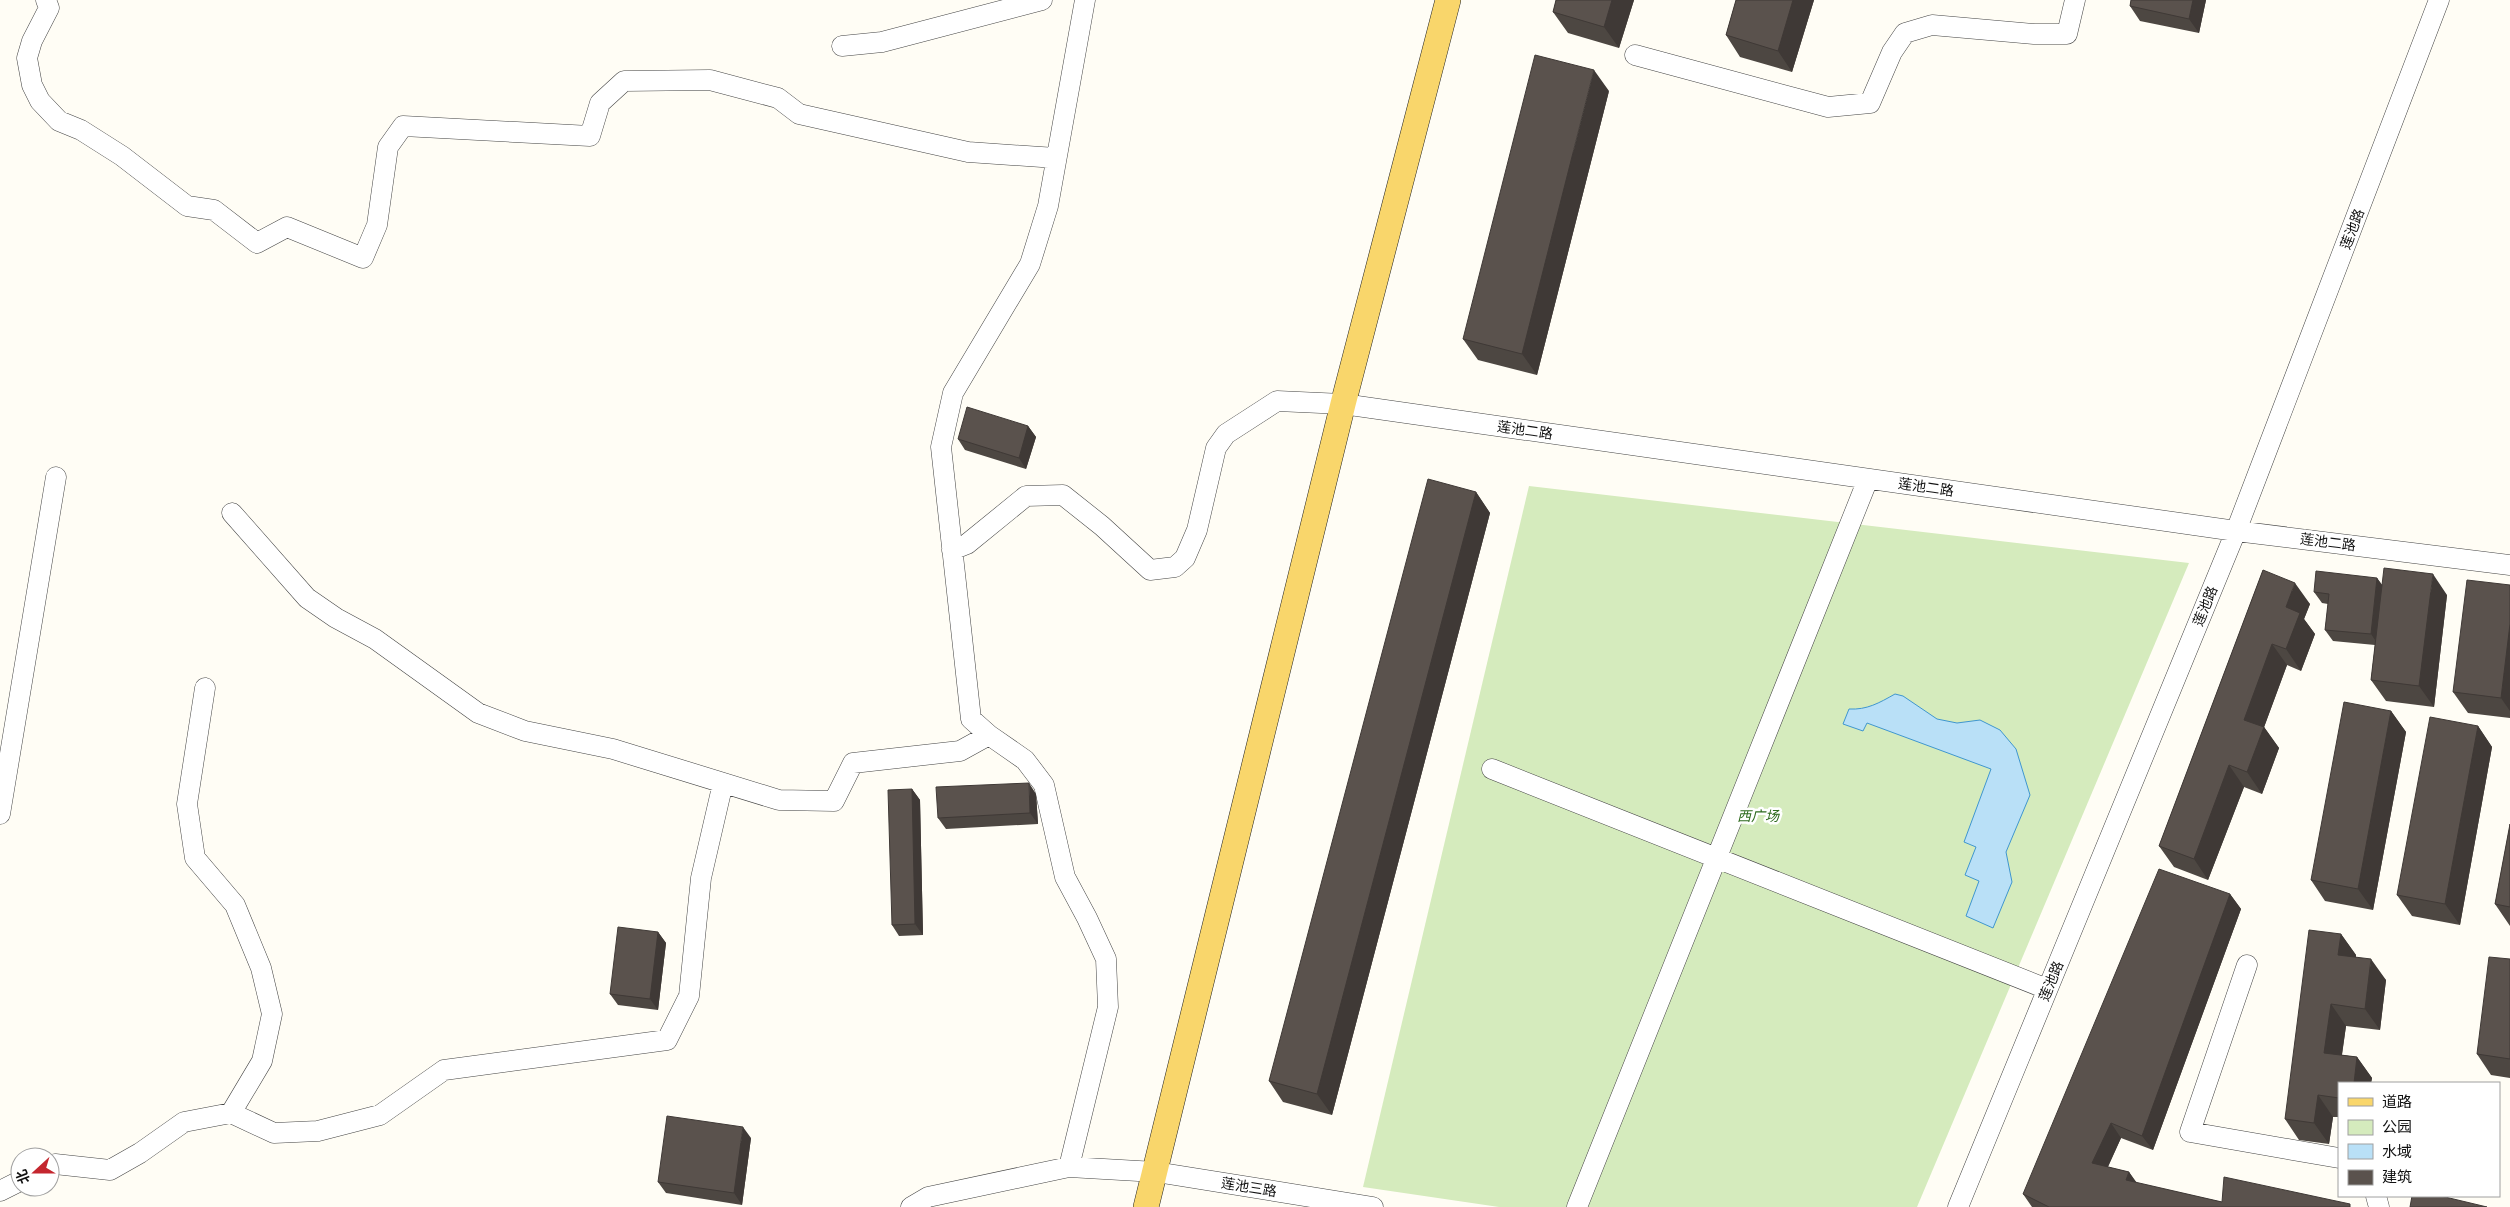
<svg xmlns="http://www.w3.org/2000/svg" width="2510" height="1207" font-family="Merriweather,'Noto Sans SC',serif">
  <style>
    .green { fill: #d5ebbd }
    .water { fill: #b9e0f7; stroke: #3f96cf }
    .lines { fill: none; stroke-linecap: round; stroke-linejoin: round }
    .minor-casing { stroke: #444; stroke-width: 21 }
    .major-casing { stroke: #222; stroke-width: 26 }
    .minor { stroke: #fff; stroke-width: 20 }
    .major { stroke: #f9d66b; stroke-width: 25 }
    .wall { fill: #4d4742 }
    .shaded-wall { fill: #3f3936 }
    .building { fill: #5a524d; stroke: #3f3936 }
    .labels { text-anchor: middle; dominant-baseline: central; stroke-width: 5; stroke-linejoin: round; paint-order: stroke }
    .street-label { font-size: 14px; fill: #111; stroke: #fff }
    .park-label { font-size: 14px; font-style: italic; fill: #2f6b1f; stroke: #fff }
  </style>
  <rect width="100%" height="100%" fill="#fffdf5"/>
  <path class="green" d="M1529,486L2189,563L1917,1207H1499L1363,1187Z"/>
  <path class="water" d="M1895,694L1903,696L1937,719L1957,723L1980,720L2000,730L2016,749L2030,795L2006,852L2012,882L1993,928L1966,916L1979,881L1965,875L1976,847L1964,842L1991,769L1867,723L1863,731L1843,724L1849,709C1867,710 1879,703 1895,694Z"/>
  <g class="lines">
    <g class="minor-casing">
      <path id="minor" d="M46,0L49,8L32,41L27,58L32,85L40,101L59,121L81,130L122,156L187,206L214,210L257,243L287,227L363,258L377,225L388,147L403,126L590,136L600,103L624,81L710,80L778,98L799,114L968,152L1056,158
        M842,46L882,42L1042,0
        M1635,55L1828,107L1870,103L1892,52L1905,33L1932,25L2034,34H2067L2075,0
        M232,513L307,598L336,618L375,639L478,713L525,731L613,749L779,800L834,801L853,763L960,751L989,735
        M952,550L967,544L1026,496L1063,495L1102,526L1150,570L1175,567L1185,558L1197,530L1216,448L1226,434L1277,401L1343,404L2236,531L2510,565
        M1492,769L2047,989
        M0,814L56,477
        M2247,965L2190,1132L2339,1158
        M231,1113L274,1133L318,1131L380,1115L444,1070L667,1040L689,996L701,878L723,783
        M50,1167L55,1164L110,1170L140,1153L184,1122L231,1113L262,1061L272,1014L261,968L235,905L195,858L187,804L205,688
        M1069,1167L1108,1007L1106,959L1087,918L1065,877L1044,785L1025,760L989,735L971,719L941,447L953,393L1030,264L1048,206L1085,0
        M0,1191L20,1181
        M2376,1196L2379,1207
        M911,1207L928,1197L1069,1167L1156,1172L1373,1207
        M1577,1207L1868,479
        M1958,1207L2236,531L2439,0"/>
    </g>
    <g class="major-casing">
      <path id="major" d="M1146,1207L1343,404L1448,0"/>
    </g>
    <use href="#minor" class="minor"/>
    <use href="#major" class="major"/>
  </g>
  <path class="wall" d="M1556,0H1634L1619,48L1568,33L1553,12Z
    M1736,0H1814L1792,72L1740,57L1726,35Z
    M2131,0H2206L2199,33L2140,21L2130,6Z
    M1609,91L1537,375L1478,360L1463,339Z
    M1028,426L1036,437L1026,469L965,450L958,439Z
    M1476,492L1490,513L1332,1115L1283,1102L1269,1081Z
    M2263,570L2310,604L2304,619L2315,634L2301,671L2287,665L2264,727L2279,748L2262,794L2244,787L2208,880L2174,867L2159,846Z
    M2377,578L2382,585L2447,595L2434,707L2386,701L2371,680L2375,645L2333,641L2325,630L2328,604L2322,603L2314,592Z
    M2510,585V718L2468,713L2453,692Z
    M2391,711L2406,732L2373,910L2325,901L2311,880Z
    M2478,726L2492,747L2460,925L2412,916L2397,895Z
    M912,789L920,800L923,935L899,936L892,925Z
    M1036,794L1038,824L946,829L938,818Z
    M2510,824V926L2495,904Z
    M2230,894L2241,909L2153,1150L2121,1138L2108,1167L2129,1172L2137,1183L2222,1202L2352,1207H2032L2023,1194Z
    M658,932L666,943L658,1010L618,1005L610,994Z
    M2341,934L2356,955V957L2386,980L2380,1030L2346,1026L2342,1055L2357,1057L2372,1078L2371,1083H2339V1117H2333L2329,1144L2299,1140L2285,1119Z
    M2510,959V1078L2491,1075L2477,1054Z
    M751,1138L742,1205L666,1193L658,1182Z"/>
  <path class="shaded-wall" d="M1612,0H1634L1619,48L1604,27Z
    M1793,0H1814L1792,72L1778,51Z
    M2193,0H2206L2199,33L2189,19Z
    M1594,70L1609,91L1537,375L1522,354Z
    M1028,426L1036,437L1026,469L1019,458Z
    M1476,492L1490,513L1332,1115L1317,1094Z
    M2433,574L2447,595L2434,707L2419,686Z
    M2377,578L2385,589L2379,646L2371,634Z
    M2295,583L2310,604L2304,619L2315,634L2301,671L2286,649V607Z
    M2510,624V711L2501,698Z
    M2272,644L2287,665L2259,741L2244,720Z
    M2391,711L2406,732L2373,910L2358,889Z
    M2478,726L2492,747L2460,925L2445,904Z
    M2264,727L2279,748L2262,794L2247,772Z
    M2229,765L2244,787L2208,880L2194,859Z
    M1029,783L1036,794L1038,824L1030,813Z
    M912,789L920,800L923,935L915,924Z
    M2230,894L2241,909L2153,1150L2142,1136Z
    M658,932L666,943L658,1010L650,999Z
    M2341,934L2356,955L2353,976L2338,955Z
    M2371,959L2386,980L2380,1030L2365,1009Z
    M2331,1004L2346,1026L2339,1074L2324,1053Z
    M2357,1057L2372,1078L2371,1083H2354Z
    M2318,1095L2333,1117L2329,1144L2314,1123Z
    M2111,1123L2121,1138L2103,1177L2092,1163Z
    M743,1127L751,1138L742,1205L734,1193Z
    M2129,1172L2139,1187L2126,1180Z"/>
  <path class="building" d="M1556,0H1612L1604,27L1553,12Z
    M1736,0H1793L1778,51L1726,35Z
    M2131,0H2193L2189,19L2130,6Z
    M1535,55L1594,70L1522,354L1463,339Z
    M967,407L1028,426L1019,458L958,439Z
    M1428,479L1476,492L1317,1094L1269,1081Z
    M2384,568L2433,574L2419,686L2371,680Z
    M2263,570L2295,583L2286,607L2300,613L2286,649L2272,644L2244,720L2264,727L2247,772L2229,765L2194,859L2159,846Z
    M2316,571L2377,578L2371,634L2325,630L2329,594L2314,592Z
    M2467,580L2510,585V624L2501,698L2453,692Z
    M2344,702L2391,711L2358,889L2311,880Z
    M2430,717L2478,726L2445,904L2397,895Z
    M1029,783L1030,813L938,818L936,787Z
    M912,789L915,924L892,925L888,790Z
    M2510,824V907L2495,904Z
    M2159,869L2230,894L2142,1136L2111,1123L2092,1163L2129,1172L2126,1180L2222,1202L2224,1177L2350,1204V1207H2049L2023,1194Z
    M618,927L658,932L650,999L610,994Z
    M2309,930L2341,934L2338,955L2371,959L2365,1009L2331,1004L2324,1053L2357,1057L2354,1083H2339V1098L2318,1095L2314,1123L2285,1119Z
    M2489,957L2510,959V1059L2477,1054Z
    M667,1116L743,1127L734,1193L658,1182Z
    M2412,1196H2441L2487,1207H2410Z"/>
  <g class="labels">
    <g class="street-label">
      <text transform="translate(2352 229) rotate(-69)">莲池路</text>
      <text transform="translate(1525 430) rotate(8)">莲池二路</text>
      <text transform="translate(1926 487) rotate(8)">莲池二路</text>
      <text transform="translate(2328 542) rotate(7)">莲池二路</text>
      <text transform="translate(2205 606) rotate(-68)">莲池路</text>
      <text transform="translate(2051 981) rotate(-68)">莲池路</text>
      <text transform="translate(1249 1187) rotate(9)">莲池三路</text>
    </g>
    <g class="park-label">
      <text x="1758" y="816">西广场</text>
    </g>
  </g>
  <rect x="2338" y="1082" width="162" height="115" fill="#ffffff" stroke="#a0a0a0"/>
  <rect x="2348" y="1098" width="25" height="8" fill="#f9d66b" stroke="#a0a0a0"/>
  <text x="2382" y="1107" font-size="15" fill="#111111">道路</text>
  <rect x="2348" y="1120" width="25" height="15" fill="#d5ebbd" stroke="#a0a0a0"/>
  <text x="2382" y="1132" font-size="15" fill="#111111">公园</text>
  <rect x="2348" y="1144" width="25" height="15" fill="#b9e0f7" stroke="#a0a0a0"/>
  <text x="2382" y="1157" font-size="15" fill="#111111">水域</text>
  <rect x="2348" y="1170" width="25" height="15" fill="#5a524d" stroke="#a0a0a0"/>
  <text x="2382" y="1182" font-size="15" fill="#111111">建筑</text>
  <g transform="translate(35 1172) rotate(249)"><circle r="24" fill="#ffffff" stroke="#a0a0a0"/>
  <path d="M0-4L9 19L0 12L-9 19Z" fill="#c4262e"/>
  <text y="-8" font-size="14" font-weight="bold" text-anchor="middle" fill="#111111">北</text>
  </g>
</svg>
